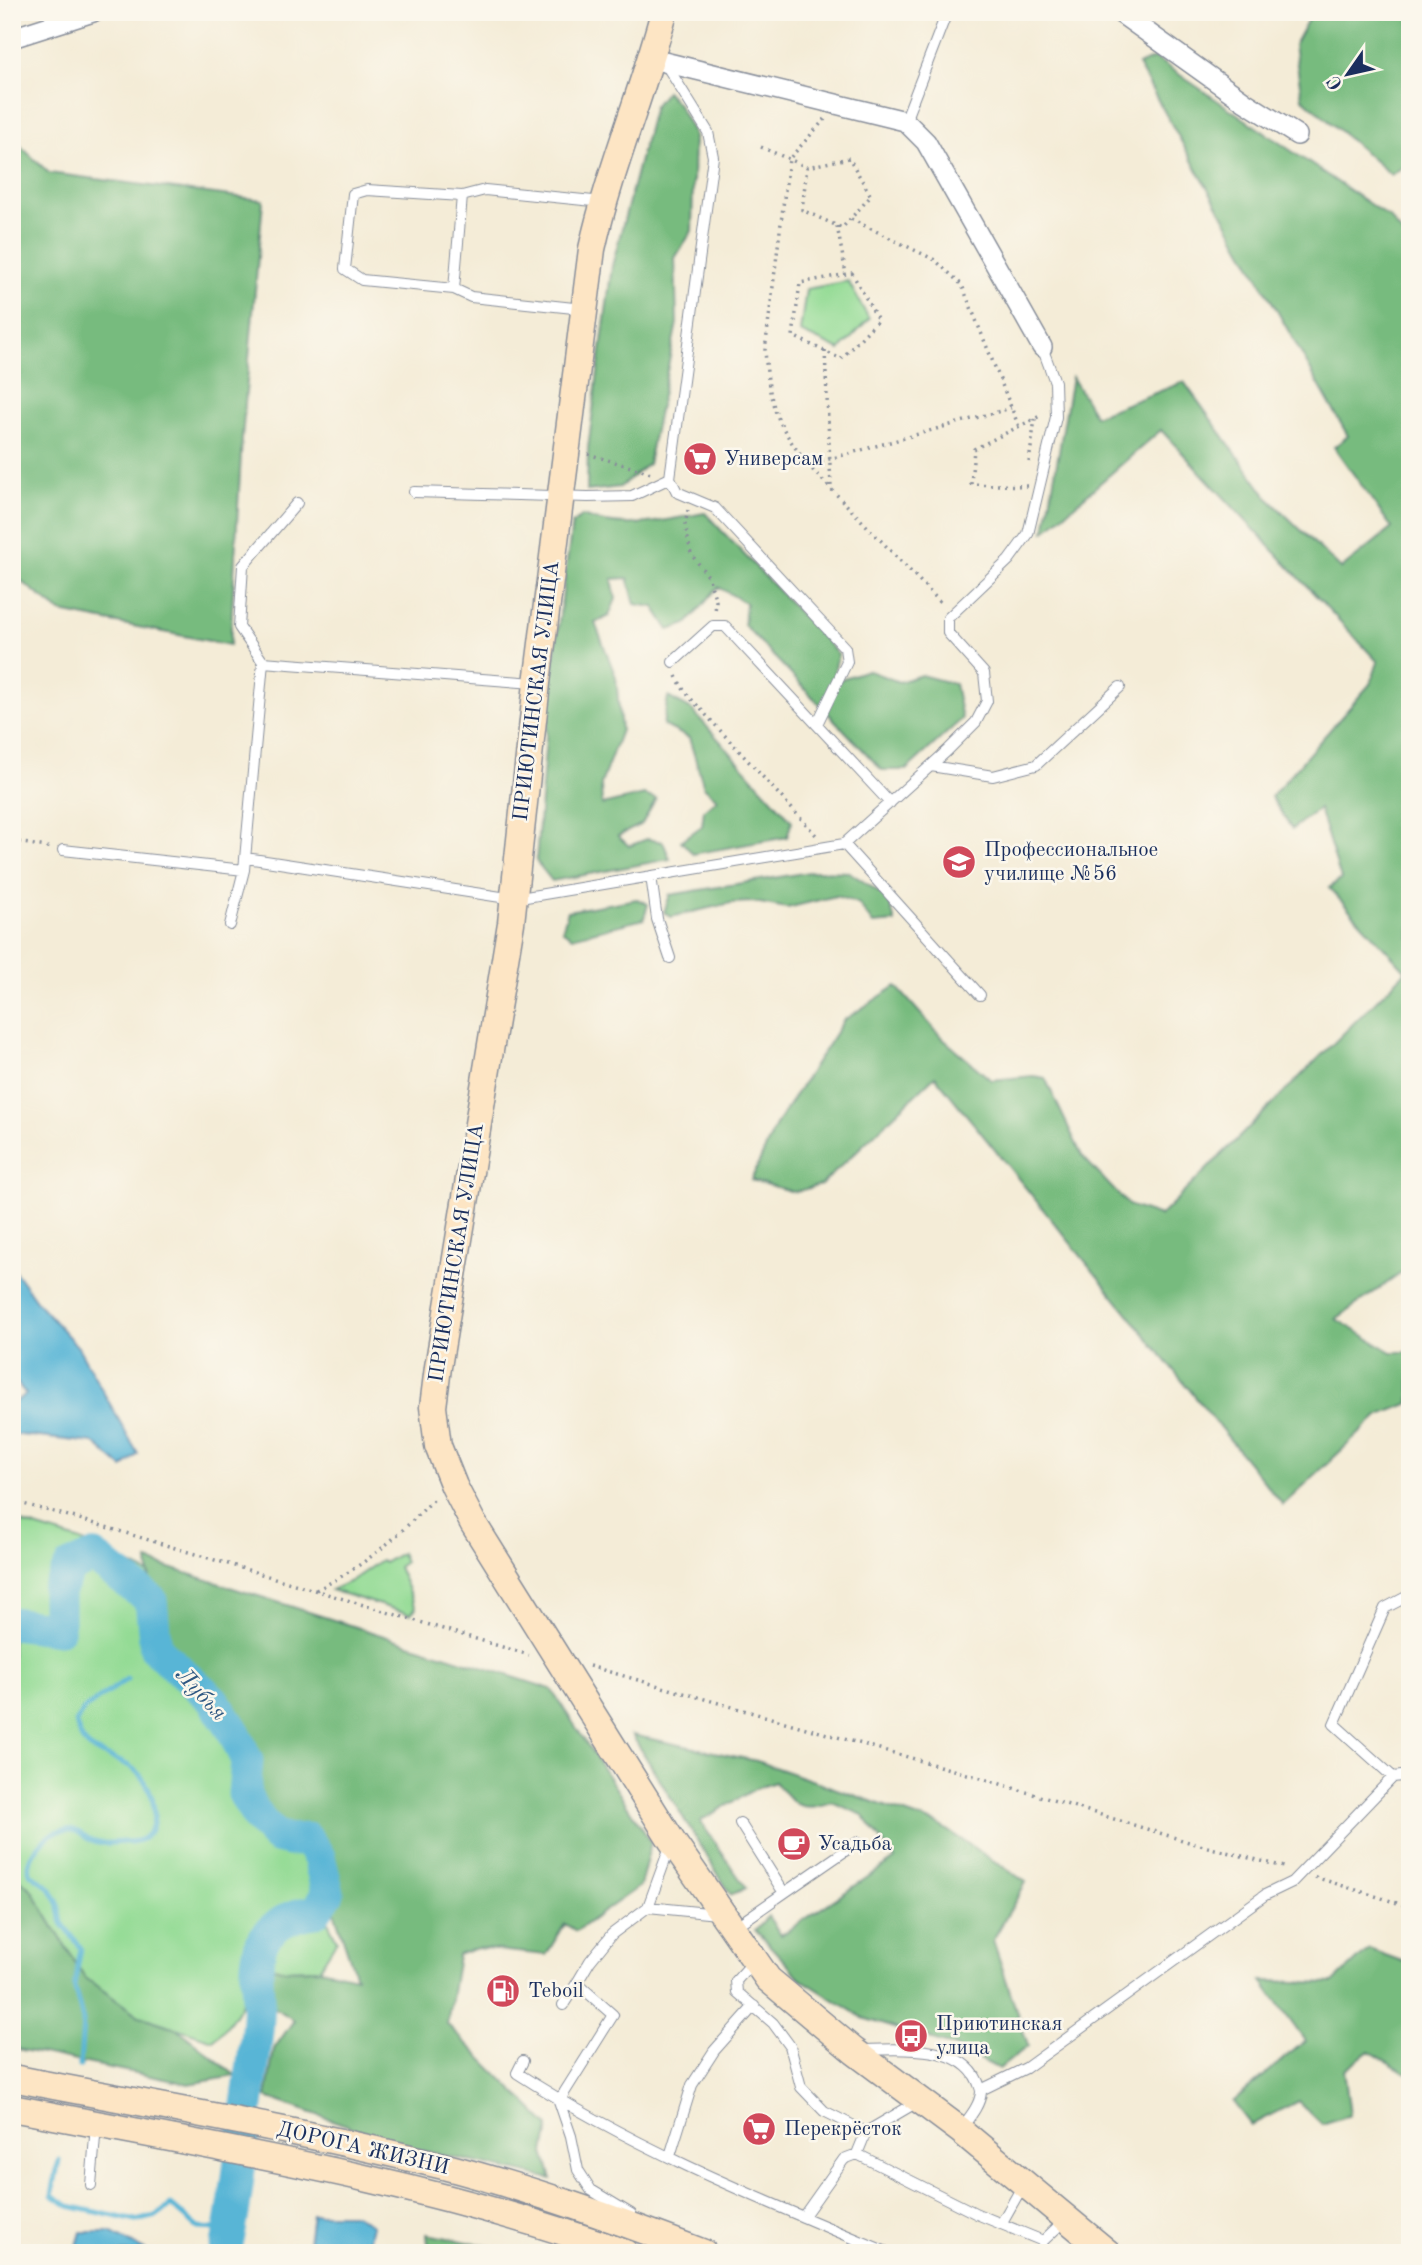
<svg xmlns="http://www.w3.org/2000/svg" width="1422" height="2265" font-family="'Old Standard TT',serif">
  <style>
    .green { fill: #94db95; stroke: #58857a; stroke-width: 2 }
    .forest { fill: #77bb7e; stroke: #49756e; stroke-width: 2 }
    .water { fill: #58b5d6; stroke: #3a729a; stroke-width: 2 }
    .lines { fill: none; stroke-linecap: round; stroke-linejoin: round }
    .stream { stroke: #58b5d6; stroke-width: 5 }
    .river { stroke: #58b5d6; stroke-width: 33 }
    .lane-casing { stroke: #888e9a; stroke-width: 12 }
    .street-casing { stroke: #888e9a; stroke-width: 22 }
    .secondary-casing { stroke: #888e9a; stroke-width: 29 }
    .path { stroke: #888e9a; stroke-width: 3.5; stroke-dasharray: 2 5; stroke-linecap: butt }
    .lane { stroke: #fff; stroke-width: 10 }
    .street { stroke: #fff; stroke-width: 19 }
    .secondary { stroke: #fde5c4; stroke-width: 26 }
    .labels { text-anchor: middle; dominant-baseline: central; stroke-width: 5; stroke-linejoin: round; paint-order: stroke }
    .poi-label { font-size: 21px; fill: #1b2f5e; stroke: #fbf7ec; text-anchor: start }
    .street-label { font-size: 21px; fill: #1b2f5e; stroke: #fbf7ec }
    .water-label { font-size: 23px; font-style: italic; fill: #2d5782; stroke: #fbf7ec }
  </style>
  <rect width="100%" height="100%" fill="#fbf7ec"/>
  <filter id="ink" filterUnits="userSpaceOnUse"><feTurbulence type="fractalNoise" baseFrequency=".0143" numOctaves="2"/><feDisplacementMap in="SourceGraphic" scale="14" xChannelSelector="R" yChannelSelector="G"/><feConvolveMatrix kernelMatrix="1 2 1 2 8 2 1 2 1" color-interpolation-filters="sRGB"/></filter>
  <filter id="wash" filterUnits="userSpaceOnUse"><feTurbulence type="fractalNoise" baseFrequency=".00686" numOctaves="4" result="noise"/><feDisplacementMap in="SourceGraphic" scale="28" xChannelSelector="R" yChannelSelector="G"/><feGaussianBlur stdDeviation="1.57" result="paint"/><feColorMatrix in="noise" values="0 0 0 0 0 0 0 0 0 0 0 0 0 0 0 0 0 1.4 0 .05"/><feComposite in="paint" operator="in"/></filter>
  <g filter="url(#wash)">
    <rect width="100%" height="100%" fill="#f4ecd7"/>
    <path class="green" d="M848,281L869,319L840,350L800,332L806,289Z
      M12,1520L81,1541L149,1574L156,1649L213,1700L233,1730L247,1761L244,1794L290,1840L307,1839L319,1857L328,1893L325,1916L337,1940L319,1969L283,1970L259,1965C246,1993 237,2021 213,2040L139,2016L84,1977L31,1889L12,1873Z
      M401,1553L405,1562L398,1567L416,1608L410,1614L331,1590L351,1581L381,1560L384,1563Z"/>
    <path class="forest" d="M1312,12H1410V162L1391,175L1302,98L1294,45Z
      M1155,58L1390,218L1410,244V1267L1336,1319L1392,1352H1410V1403L1378,1416L1283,1505L935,1076L821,1185L794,1192L751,1180L777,1123L844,1020L896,986L942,1038L991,1080L1033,1076L1045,1078L1082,1156L1128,1205L1160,1216L1406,971L1329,888L1341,879L1319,809L1292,829L1271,797L1371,683L1378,662L1161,430L1045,531L1072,377L1095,416L1184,382L1268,498L1341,569L1392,528L1334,447L1348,436L1138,65Z
      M666,91L677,103L694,134L692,231L675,258L677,323L648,464L620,487L587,491L588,448L612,266L654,106Z
      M12,138L49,173L263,200L242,438L230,645L61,612L12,574Z
      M705,513L838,654L834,673L838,680L867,670L899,682L921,675L955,684L962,719L906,770H882L744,625L746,603L718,587L687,624L669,630L654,607L635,604L628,578L612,579L616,599L609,616L595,623L616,677L621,730L601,784L602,805L644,795L656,799L642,824L618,836L629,846L647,839L663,842L670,859L552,881L536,861L550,689L572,524L582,516C628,532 658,521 705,513Z
      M668,697L692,710L792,821L787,837L693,854L681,841L702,826L704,810L717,799L704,787L689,738L663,725Z
      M815,871L849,872L888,898L895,922L873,924L858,903L836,896L787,908L754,902L731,903L671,917L664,912L670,895Z
      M637,899L648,904L644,919L572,937L562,930L568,911Z
      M148,1561L551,1689L651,1842L640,1886L576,1931L565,1924L546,1955L477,1948L458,1955L447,2024L549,2126L544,2153L552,2179L415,2149L266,2097L274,2049L294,2020L247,1990L259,1965L283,1970L319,1969L356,1977L328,1893L319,1857L307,1840H290L276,1837L258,1818L244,1794L247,1761L233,1730L213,1700L156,1649Z
      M632,1735L757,1761L939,1825L1026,1882L993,1940L1028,2046L999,2069L958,2048L863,2018L801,1979L755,1930L768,1916L781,1935L895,1859L863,1815L832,1802C799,1813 795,1805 775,1782L755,1789L700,1821L746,1888L731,1895Z
      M12,1873L31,1889L84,1977L139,2016L176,2028L236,2076L189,2084L12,2048Z
      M1369,1949L1410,1964V2075L1369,2051L1344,2070L1350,2115L1322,2124L1298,2101L1251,2125L1233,2102L1305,2041L1262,1981L1333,1983Z
      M427,2234L508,2250L516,2253H429Z"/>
    <path class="water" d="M12,1267L37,1302L78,1347L138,1454L123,1468L94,1443L12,1434V1404L26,1394L12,1377Z
      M312,2214H353L372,2225L366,2253H314L308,2243Z
      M81,2232H110L150,2253H83L77,2246Z"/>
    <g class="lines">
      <path class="stream" d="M80,2066L83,2021L74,1986L81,1948L62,1923L58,1903L50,1888L31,1874L28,1866C34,1848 52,1824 75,1831C83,1833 88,1841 98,1843C106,1844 116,1842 125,1842C131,1842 140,1842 145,1837C152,1832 154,1821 154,1813C154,1791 142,1770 121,1762C112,1758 101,1755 92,1749C81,1742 79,1734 76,1722L84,1709L127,1679
        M59,2160L52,2195L69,2206L136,2221L156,2216L171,2205L198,2228L218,2229L229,2237"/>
      <path class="river" d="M12,1623L58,1629V1591L70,1567L94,1557L151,1600L156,1649L213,1700L233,1730L247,1761L244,1794L258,1818L276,1837L290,1840L307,1839L319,1857L328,1893L315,1912C293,1914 268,1925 260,1948C253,1971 260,1995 258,2018C256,2052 249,2086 245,2120C239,2164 236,2209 225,2253"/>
    </g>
  </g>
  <g filter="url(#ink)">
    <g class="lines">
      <g class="lane-casing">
        <path id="lane" d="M905,121L947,12
          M454,289L462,196
          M583,309L471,297L454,289L362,280L345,269L353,194L367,190L462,196L485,190L603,202
          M670,478L677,492L715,508L845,648L847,662L817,724
          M414,492L588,497L632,496L670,478L713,157L708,132L665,63
          M263,662L534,683
          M673,662L713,626H725L890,803
          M931,766L993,776L1036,765L1120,687
          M844,844L980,995
          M63,850L244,870
          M246,858L514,899L844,844L947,751L976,722L987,701L984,673L948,633V618L1009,560L1028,534L1056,417L1055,382L1042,347
          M651,876L657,919L670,958
          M230,925L244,870L263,662L239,627L243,566L297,503
          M1393,1777L1334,1724L1385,1608L1410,1595
          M784,1893L858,1842
          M648,1907L717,1914
          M735,1927L784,1893L740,1823
          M754,1961L736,1981L737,1992L773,2023L790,2046L801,2087L824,2111L866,2132L919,2101
          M563,2005L577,1983
          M863,2050C898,2049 961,2043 978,2082C979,2085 981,2089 981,2092C980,2106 968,2119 960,2130
          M523,2061L517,2073C633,2148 762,2200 889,2253
          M981,2090L1026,2068L1265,1895L1292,1882L1393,1777L1410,1775
          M559,2101L613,2015L577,1983L590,1961L612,1934L648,1907L671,1844
          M559,2101L571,2136L578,2170L591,2190L631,2214
          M857,2154L866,2132
          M670,2156L692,2085L714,2051L754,2006
          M91,2185L96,2125
          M803,2217L844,2159L857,2154L977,2214L1043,2241L1066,2219
          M1001,2224L1023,2185"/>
      </g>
      <g class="street-casing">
        <path id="street" d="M1119,12L1245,102L1297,135
          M12,38L93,12
          M652,59L905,121L926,142L1042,347"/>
      </g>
      <g class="secondary-casing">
        <path id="secondary" d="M664,12C643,92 610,168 592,249L537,683L511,923L438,1367L433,1407L438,1446L454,1486L473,1523L672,1841L768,1979L854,2051L960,2130L1108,2253
          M12,2078C156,2106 301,2130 443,2166C532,2189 618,2220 704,2253
          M12,2108C218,2148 428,2181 625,2253"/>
      </g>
      <path class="path" d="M825,119L789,159L765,350C769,404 775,422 808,465L942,604
        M761,147L807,167L849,158L871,196L842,228L802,210L807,167
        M851,219L935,260L962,285L1019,427
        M837,226L846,274
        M852,273L878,320L841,359L793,336L800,283Z
        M825,351L831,487
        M588,454L651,473
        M1029,462L1035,419
        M808,465L1011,408
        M1027,486L971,484L974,449L1042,415
        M688,510L685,524L691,554L708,576L716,601L715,613
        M676,676L685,692L816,835
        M12,841L52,848
        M12,1501L76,1518L529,1655
        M316,1590C367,1565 396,1538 435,1498
        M589,1666L981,1778L1192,1843L1288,1868
        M1315,1877L1410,1907"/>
      <use href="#lane" class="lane"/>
      <use href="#street" class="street"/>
      <use href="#secondary" class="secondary"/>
    </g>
  </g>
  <defs>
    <g id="supermarket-disc" transform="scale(1.75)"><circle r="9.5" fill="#d1495b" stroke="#fbf7ec"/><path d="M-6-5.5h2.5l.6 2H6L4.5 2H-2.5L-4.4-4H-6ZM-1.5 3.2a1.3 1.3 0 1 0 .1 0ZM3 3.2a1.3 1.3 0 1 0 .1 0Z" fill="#fff"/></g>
    <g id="university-disc" transform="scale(1.75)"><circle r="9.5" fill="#d1495b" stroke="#fbf7ec"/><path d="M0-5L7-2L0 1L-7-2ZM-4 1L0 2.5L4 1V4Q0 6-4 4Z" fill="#fff"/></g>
    <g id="cafe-disc" transform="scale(1.75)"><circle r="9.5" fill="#d1495b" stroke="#fbf7ec"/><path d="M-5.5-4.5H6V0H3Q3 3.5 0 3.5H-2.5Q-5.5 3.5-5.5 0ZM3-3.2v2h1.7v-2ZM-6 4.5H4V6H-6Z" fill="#fff"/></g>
    <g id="fuel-disc" transform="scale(1.75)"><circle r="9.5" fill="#d1495b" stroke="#fbf7ec"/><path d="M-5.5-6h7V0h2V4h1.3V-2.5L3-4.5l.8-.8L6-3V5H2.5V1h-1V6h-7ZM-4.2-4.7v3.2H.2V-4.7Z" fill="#fff"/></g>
    <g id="bus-disc" transform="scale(1.75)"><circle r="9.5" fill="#d1495b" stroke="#fbf7ec"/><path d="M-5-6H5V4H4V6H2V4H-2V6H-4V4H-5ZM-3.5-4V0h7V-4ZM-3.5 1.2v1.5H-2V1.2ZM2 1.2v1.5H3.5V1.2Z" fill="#fff"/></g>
  </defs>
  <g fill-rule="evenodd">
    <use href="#supermarket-disc" x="700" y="459"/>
    <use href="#university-disc" x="959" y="862"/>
    <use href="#cafe-disc" x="794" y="1844"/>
    <use href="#fuel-disc" x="503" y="1991"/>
    <use href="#bus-disc" x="911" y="2036"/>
    <use href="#supermarket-disc" x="759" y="2129"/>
  </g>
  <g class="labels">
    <g class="poi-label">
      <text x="724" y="459">Универсам</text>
      <text x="984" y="850">Профессиональное<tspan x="984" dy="24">училище №56</tspan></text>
      <text x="818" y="1844">Усадьба</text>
      <text x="528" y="1991">Teboil</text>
      <text x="936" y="2024">Приютинская<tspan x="936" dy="24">улица</tspan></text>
      <text x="784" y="2129">Перекрёсток</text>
    </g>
    <g class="street-label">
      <text transform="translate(537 691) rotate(-83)">ПРИЮТИНСКАЯ УЛИЦА</text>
      <text transform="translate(457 1253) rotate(-81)">ПРИЮТИНСКАЯ УЛИЦА</text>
      <text transform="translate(363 2149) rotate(13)">ДОРОГА ЖИЗНИ</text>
    </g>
    <g class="water-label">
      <text transform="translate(201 1694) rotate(47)">Лубья</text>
    </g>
  </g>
  <rect width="1422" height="2265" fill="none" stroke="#fbf7ec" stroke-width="42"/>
  <g transform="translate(1348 74) rotate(236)" stroke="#fbf7ec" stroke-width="5" paint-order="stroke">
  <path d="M0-5L12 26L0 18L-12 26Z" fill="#1b2f5e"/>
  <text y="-10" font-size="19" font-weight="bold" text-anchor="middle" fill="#1b2f5e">С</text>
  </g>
</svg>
